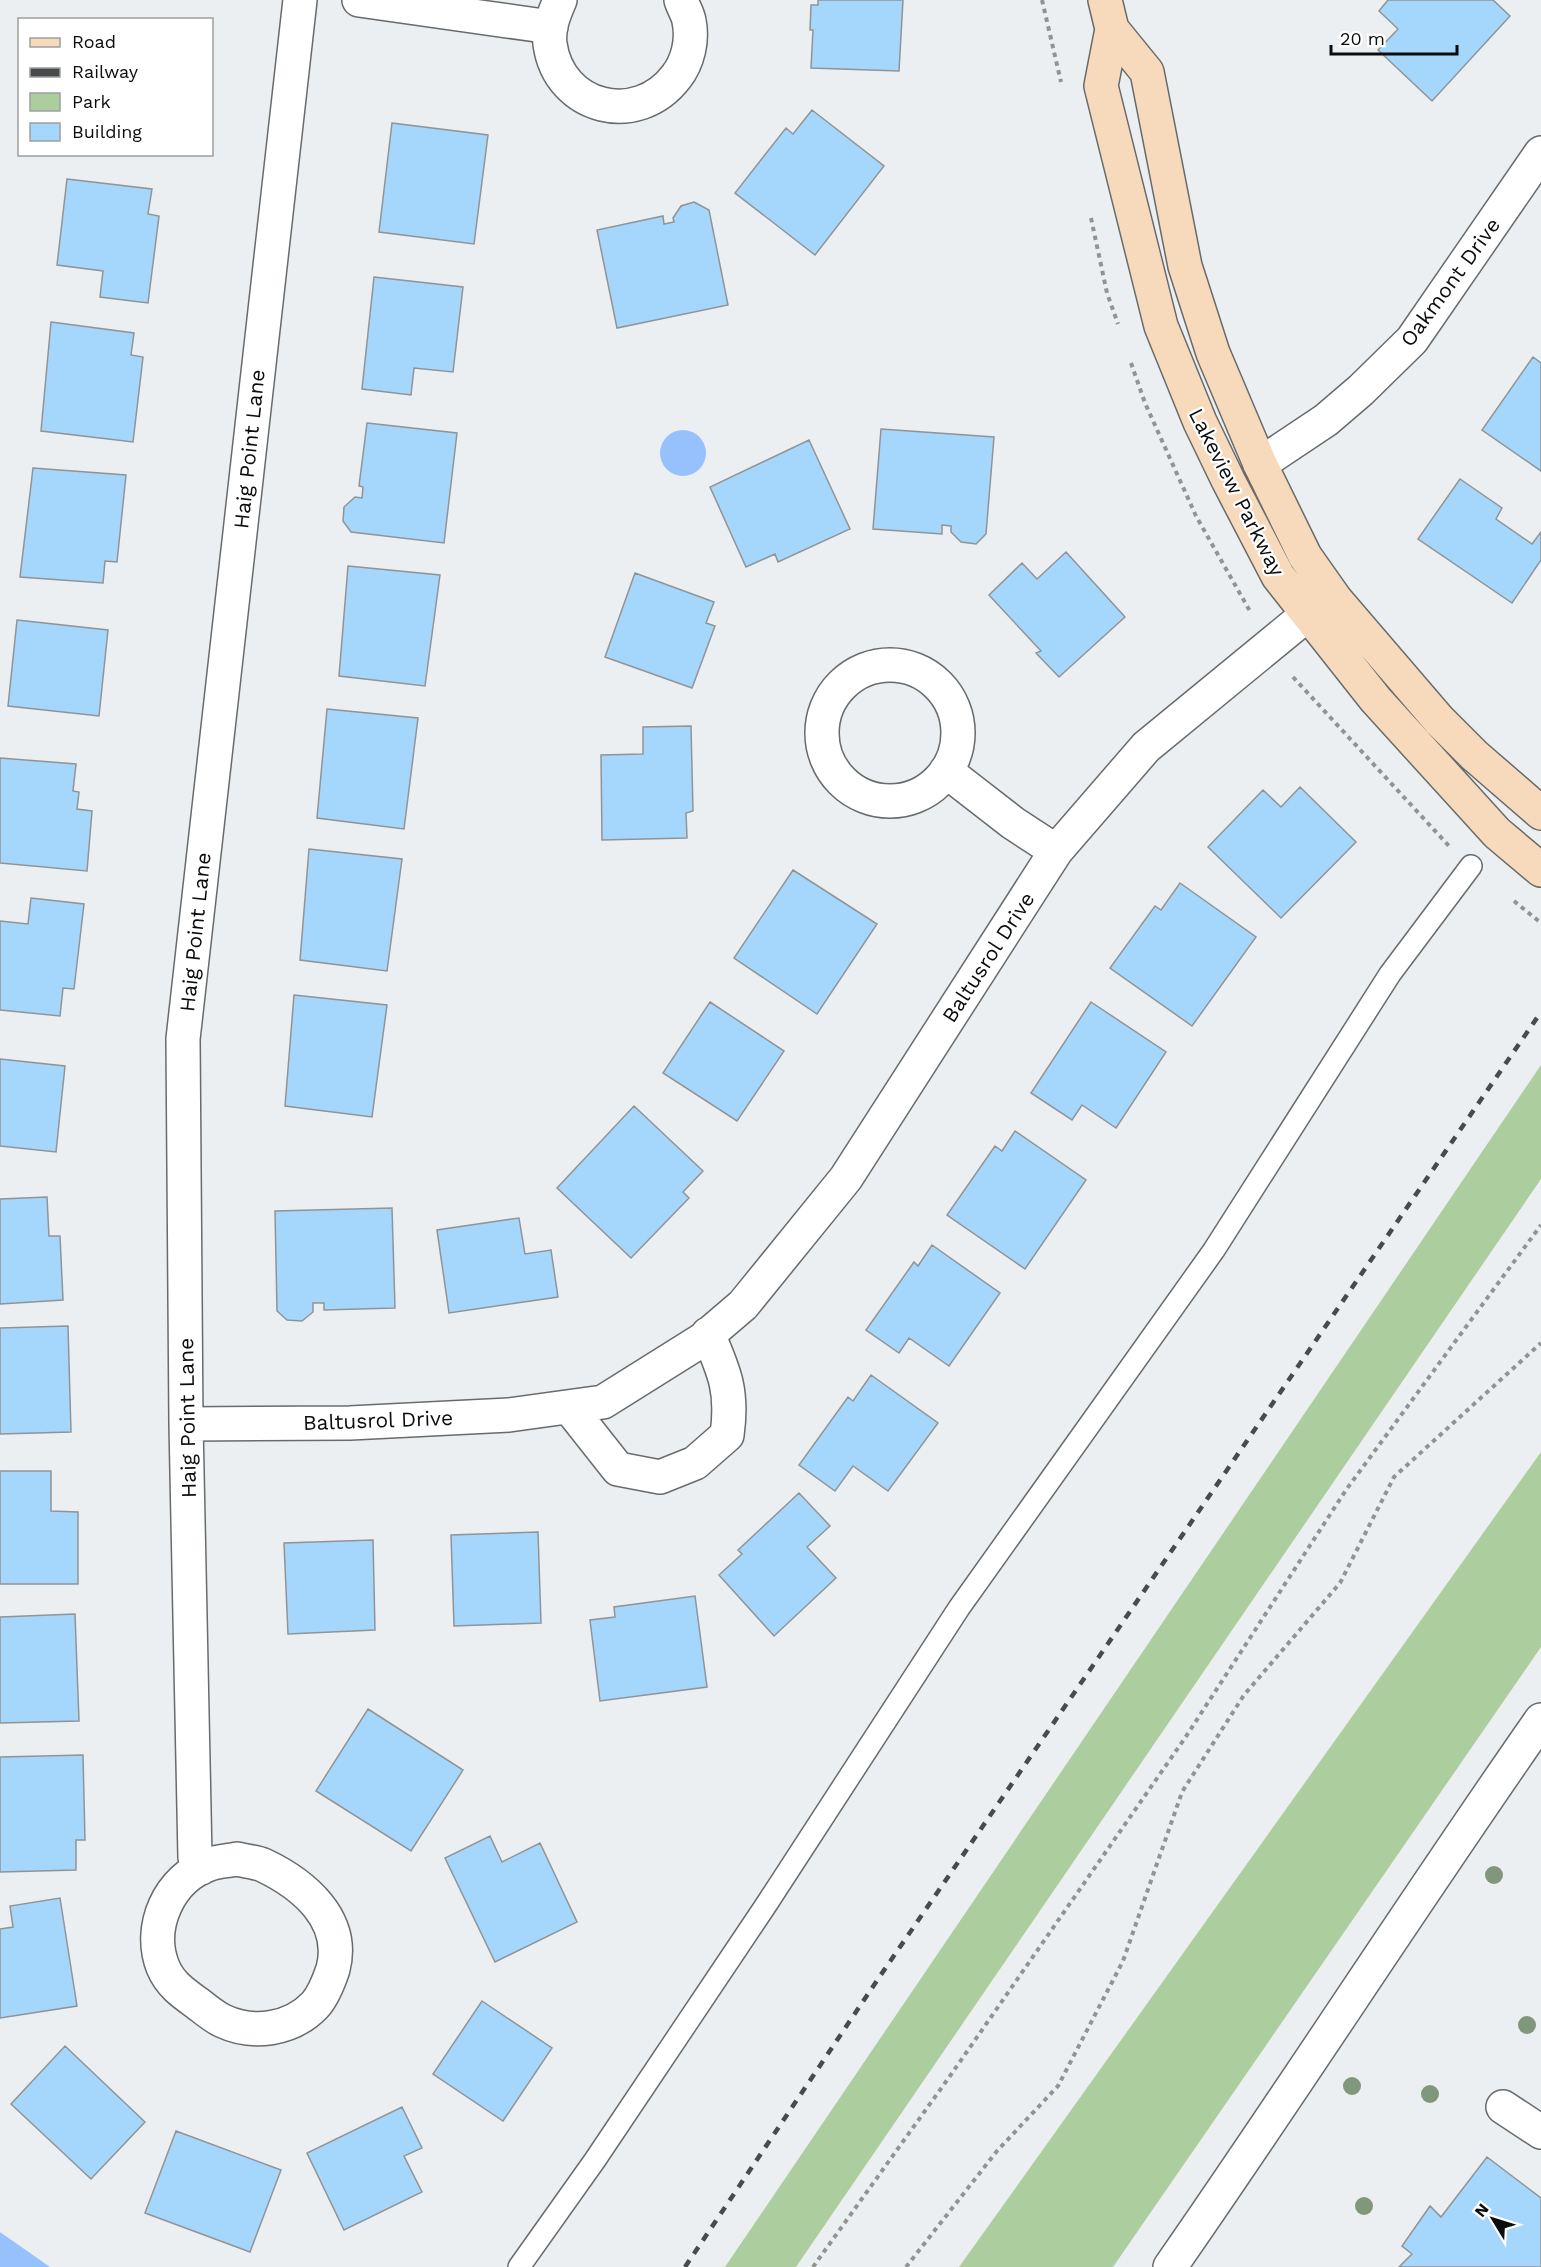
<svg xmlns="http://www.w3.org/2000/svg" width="1541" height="2267" font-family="'Work Sans',sans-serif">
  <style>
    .green { fill: #acce9f }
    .water { fill: #96c1fc }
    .building { fill: #a5d6fb; stroke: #919496; stroke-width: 1.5 }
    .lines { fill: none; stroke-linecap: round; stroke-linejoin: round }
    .lane-casing { stroke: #686b6c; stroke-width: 24 }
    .street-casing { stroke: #686b6c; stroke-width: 36 }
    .secondary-casing { stroke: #686b6c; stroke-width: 36 }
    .path { stroke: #919395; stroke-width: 4; stroke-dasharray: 4.5 4.5; stroke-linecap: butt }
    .lane { stroke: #fff; stroke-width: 21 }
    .street { stroke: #fff; stroke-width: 33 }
    .secondary { stroke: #f6dabb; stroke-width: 33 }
    .rail { stroke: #484a4b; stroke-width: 4.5; stroke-dasharray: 8 8; stroke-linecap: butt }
    .tree { fill: #81977b }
    .labels { text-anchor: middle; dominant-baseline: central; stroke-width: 4.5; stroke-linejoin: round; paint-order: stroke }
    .street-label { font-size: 21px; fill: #0b0c0d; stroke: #fff }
  </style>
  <rect width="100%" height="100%" fill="#eceff1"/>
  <path class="green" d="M1541,1065V1179L796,2267H725Z
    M1541,1452V1647L1113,2267H959Z"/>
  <path class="water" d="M660 453a23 23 0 1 1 46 0a23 23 0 1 1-46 0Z
    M0,2232L50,2267H0Z"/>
  <path class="building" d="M818,0H903L899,71L811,68L813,30H810L811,5H818Z
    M1388,0H1493L1510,16L1432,101L1378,50L1398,29L1379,11Z
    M812,110L884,166L815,255L735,193L786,128L793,134Z
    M392,123L488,135L474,244L379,232Z
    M67,179L152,189L148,214L159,216L148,303L100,297L103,271L57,265Z
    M694,202L709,210L728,305L617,328L597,230L663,216L664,224L674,222L673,218L681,206Z
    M374,277L463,287L453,372L414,368L411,395L362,389Z
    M51,322L134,333L131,355L143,357L133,442L41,431Z
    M1533,357L1541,363V471L1482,430Z
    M367,423L457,433L444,543L351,532L343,521L344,507L355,497L362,498L363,487L359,486Z
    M881,429L994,437L986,534L976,544L961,542L951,532V526L942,525V534L873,529Z
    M809,440L850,529L778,562L775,554L746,567L710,487Z
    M33,468L126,475L117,562L105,561L103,583L20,577Z
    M1460,479L1502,508L1496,519L1532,544L1541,532V560L1512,603L1418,539Z
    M1066,552L1125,617L1059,677L1036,653L1041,651L989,595L1022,563L1037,579Z
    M348,566L440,575L425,686L339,676Z
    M635,573L714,602L706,623L715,626L692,688L605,657Z
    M17,620L108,630L99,716L8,706Z
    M327,709L418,718L404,829L317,818Z
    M691,726L693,811L686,813L687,838L602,840L601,755L643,754V727Z
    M0,758L76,764L73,791L79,792L77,809L92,811L87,871L0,863Z
    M1300,787L1356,842L1281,918L1208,847L1263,790L1281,807Z
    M309,849L402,859L387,971L300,960Z
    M793,870L877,924L817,1014L734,958Z
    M1180,883L1256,937L1192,1026L1110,968L1155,906L1161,910Z
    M31,898L84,904L74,989L63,988L60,1016L0,1010V921L28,924Z
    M294,995L387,1005L372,1117L285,1106Z
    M710,1002L784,1051L737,1121L663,1073Z
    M1091,1002L1166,1052L1116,1128L1082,1105L1072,1120L1031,1093Z
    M0,1059L65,1066L56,1152L0,1146Z
    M634,1106L703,1171L683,1192L689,1198L631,1258L557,1188Z
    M1015,1131L1086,1180L1025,1269L947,1215L995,1146L1002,1151Z
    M47,1197L49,1236H60L63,1300L0,1304V1199Z
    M392,1208L395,1308L324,1310V1303H313V1312L302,1321L287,1320L277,1311L275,1211Z
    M519,1218L525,1254L551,1250L558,1297L449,1313L437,1230Z
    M932,1245L1000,1293L949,1366L909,1338L899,1353L866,1330L914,1262L918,1266Z
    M68,1326L71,1432L0,1434V1328Z
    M871,1375L938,1423L888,1491L853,1466L835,1491L799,1465L848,1397L853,1401Z
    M0,1471H51V1511L78,1512V1584H0Z
    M799,1493L830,1526L807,1547L836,1578L774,1636L719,1575L742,1554L738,1550Z
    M538,1532L541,1623L454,1626L451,1535Z
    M373,1540L375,1630L288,1634L284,1543Z
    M695,1596L707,1687L600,1701L590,1620L615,1617L614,1607Z
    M75,1614L79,1721L0,1723V1617Z
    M368,1709L463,1770L411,1851L316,1791Z
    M83,1755L85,1840H76V1870L0,1872V1757Z
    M490,1836L502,1862L540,1843L577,1922L495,1962L445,1858Z
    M60,1898L77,2006L0,2018V1929L13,1927L10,1906Z
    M482,2001L552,2048L503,2121L433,2074Z
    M65,2046L145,2122L91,2179L11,2104Z
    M402,2107L422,2148L404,2156L422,2192L344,2230L307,2153Z
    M176,2131L281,2170L250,2252L145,2213Z
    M1487,2157L1541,2198V2267H1399L1412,2254L1402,2246L1430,2206L1441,2217Z"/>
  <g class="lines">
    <g class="lane-casing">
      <path id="lane" d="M519,2267L595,2160L766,1905L959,1608L1214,1250L1390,974L1471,866"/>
    </g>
    <g class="street-casing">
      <path id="street" d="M359,0L551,27
        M560,0C554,14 548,28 550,44C559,109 637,128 676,77C688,62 693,40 689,21C688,14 683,7 681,0
        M1260,464L1326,420L1361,390L1412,340L1541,153
        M822 733a68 68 0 1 1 136 0a68 68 0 1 1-136 0Z
        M946,771L1013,823L1056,851
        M569,1407L618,1469L660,1477L695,1463L727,1435C733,1392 725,1373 708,1334
        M186,1424L350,1423L509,1415L603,1402L702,1340L743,1305L846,1178L1056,851L1146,747L1308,614
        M237,1859C245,1861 256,1862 263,1865C303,1884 346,1919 333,1969C329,1981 324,1995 315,2005C291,2030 253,2035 223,2021C214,2017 205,2009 197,2003C183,1993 170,1984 163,1967C147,1927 169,1878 210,1864C218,1861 228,1861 237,1859Z
        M201,1868L195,1858L186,1424L183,1039L300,0
        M1503,2107L1541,2132
        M1170,2267C1296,2086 1415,1900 1541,1720"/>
    </g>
    <g class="secondary-casing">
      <path id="secondary" d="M1105,0L1112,29L1101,86L1161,326L1200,422L1228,480L1278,576L1376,700L1497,833L1541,870
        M1112,29L1147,72L1185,266L1213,353L1260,464L1305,556L1336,600L1439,720L1474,755L1541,813"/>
    </g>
    <path class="path" d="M1042,0L1061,82
      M1091,218L1107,293L1118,324
      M1131,363L1145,403L1196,516L1251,613
      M1293,677L1449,846
      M1514,901L1541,923
      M813,2267L950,2076L1185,1738L1346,1490L1541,1225
      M906,2267L997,2151L1058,2086L1123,1961L1182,1792L1244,1695L1340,1583L1394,1477L1541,1343"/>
    <use href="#lane" class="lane"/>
    <use href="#street" class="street"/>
    <use href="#secondary" class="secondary"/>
    <path class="rail" d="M685,2267L878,1979L1541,1012"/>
  </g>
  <g class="tree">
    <circle cx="1494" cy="1875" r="9"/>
    <circle cx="1527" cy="2025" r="9"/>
    <circle cx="1352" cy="2086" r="9"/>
    <circle cx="1430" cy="2094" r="9"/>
    <circle cx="1364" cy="2206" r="9"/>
  </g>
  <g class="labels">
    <g class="street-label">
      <text transform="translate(1450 282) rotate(-54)">Oakmont Drive</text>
      <text transform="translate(249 449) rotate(-84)">Haig Point Lane</text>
      <text transform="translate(1237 492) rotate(63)">Lakeview Parkway</text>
      <text transform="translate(195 932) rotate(-84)">Haig Point Lane</text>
      <text transform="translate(988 957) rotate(-57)">Baltusrol Drive</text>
      <text transform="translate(187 1418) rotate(-91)">Haig Point Lane</text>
      <text transform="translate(378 1420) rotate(-2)">Baltusrol Drive</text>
    </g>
  </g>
  <rect x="18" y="18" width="195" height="138" fill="#ffffff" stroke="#9d9e9e" stroke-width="1.5"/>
  <rect x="30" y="38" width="30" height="9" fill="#f6dabb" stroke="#9d9e9e" stroke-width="1.5"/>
  <text x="72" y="48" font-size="18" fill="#0b0c0d">Road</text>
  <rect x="30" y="68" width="30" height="9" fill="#484a4b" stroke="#9d9e9e" stroke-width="1.5"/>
  <text x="72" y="78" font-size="18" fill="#0b0c0d">Railway</text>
  <rect x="30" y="93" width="30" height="18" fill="#acce9f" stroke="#9d9e9e" stroke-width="1.5"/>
  <text x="72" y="108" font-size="18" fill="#0b0c0d">Park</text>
  <rect x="30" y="123" width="30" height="18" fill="#a5d6fb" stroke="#9d9e9e" stroke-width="1.5"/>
  <text x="72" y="138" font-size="18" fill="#0b0c0d">Building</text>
  <g transform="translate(1493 2219) rotate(308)" stroke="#ffffff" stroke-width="4.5" paint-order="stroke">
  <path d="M0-4.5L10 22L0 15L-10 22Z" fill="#0b0c0d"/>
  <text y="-9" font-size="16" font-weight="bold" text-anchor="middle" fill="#0b0c0d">N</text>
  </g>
  <path d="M1331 45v9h126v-9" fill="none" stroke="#0b0c0d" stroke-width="3"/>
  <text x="1340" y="45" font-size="18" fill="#0b0c0d" stroke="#ffffff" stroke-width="4.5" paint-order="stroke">20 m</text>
</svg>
